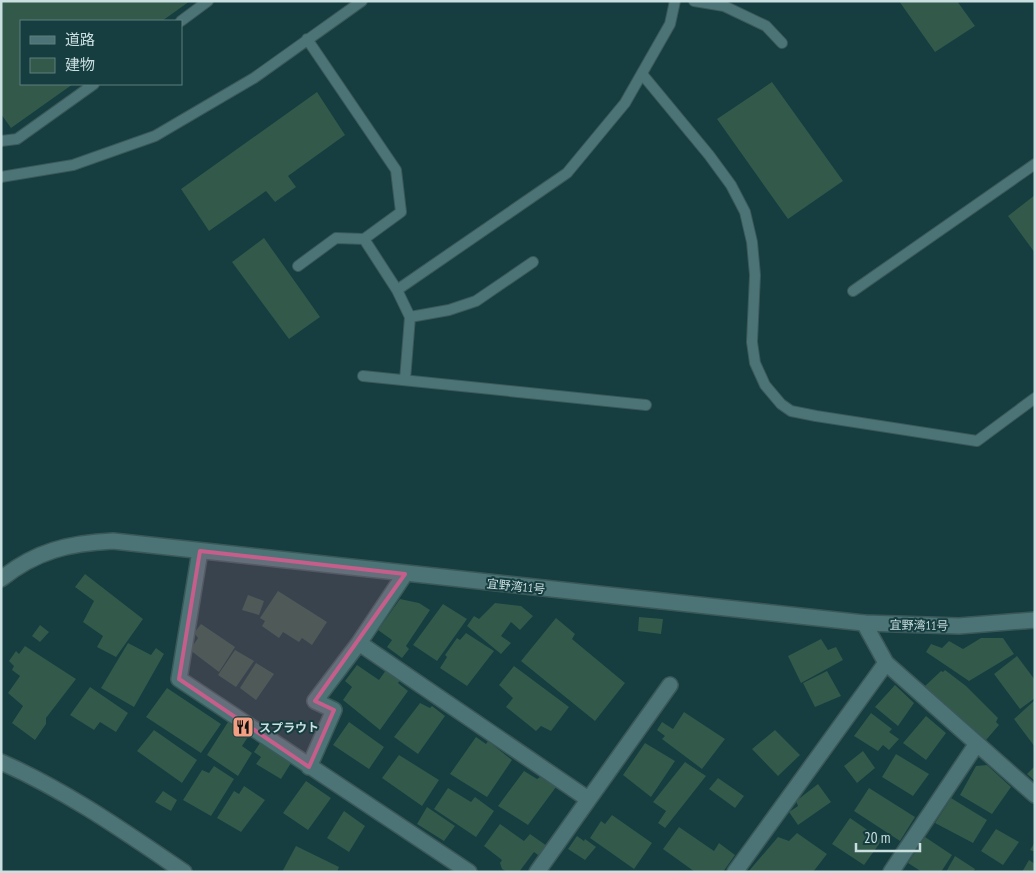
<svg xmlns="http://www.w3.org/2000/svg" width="1036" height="873" font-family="'PT Sans Narrow','Noto Sans JP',sans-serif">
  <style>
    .building { fill: #33594b }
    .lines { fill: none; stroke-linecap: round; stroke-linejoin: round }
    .service-casing { stroke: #3b5859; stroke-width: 12 }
    .minor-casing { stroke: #3b5859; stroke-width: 18 }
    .tertiary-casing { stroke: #3b5859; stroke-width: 18 }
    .service { stroke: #4c7476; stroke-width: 10 }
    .minor { stroke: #4c7476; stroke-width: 15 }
    .tertiary { stroke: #4c7476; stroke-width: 15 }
    .marked { fill: #c55e8a; fill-opacity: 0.2; stroke: #c55e8a; stroke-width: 4; stroke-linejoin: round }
    .labels { text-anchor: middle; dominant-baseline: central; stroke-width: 4; stroke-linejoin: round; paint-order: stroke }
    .street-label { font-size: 12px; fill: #cadfe0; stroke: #163d3f }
    .poi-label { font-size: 12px; font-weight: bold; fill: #cadfe0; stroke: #163d3f; text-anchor: start }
  </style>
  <rect width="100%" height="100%" fill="#163d3f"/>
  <path class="building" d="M1,1H190L162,21H21V84H73L11,128L1,114Z
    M899,1H957L975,26L935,52Z
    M772,82L843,181L788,219L717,119Z
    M317,92L345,135L288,176L296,187L275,202L266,191L209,231L181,189Z
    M1035,195V253L1008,216Z
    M264,238L320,317L289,339L232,262Z
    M85,574L143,619L116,657L97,647L103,636L83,622L94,601L75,587Z
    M278,591L327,622L312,645L302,638L299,642L283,632L279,638L262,626L265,621L260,618Z
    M248,595L264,601L259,615L242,610Z
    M400,599L419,603L430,610L406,646L409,649L402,658L387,647L392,640L378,630Z
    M495,603L521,606L533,616L520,630L511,622L501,636L511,643L501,654L467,626L474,616L479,619Z
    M443,604L467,619L437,661L413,645Z
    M639,617L663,619L661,634L638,631Z
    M556,618L575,634L572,639L625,683L595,721L521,661Z
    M201,624L235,647L219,672L190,650L198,638L194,633Z
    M40,625L49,632L40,642L32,636Z
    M466,633L494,651L467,686L440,668L447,657L445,655L457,638L460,640Z
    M981,638H1003L1014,654L969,681L926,652L931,644L942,648L949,641L963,649Z
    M821,639L828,650L836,647L843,660L801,683L788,656Z
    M128,643L151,655L156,648L164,654L134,707L101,688Z
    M25,646L76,679L46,718V724L35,740L12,723L23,706L8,693L20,676L12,670L14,666L9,661L16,651L19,654Z
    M235,650L254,661L236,687L218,675Z
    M1017,656L1035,680V698L1020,709L994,674Z
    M256,663L274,674L256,700L240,688Z
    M357,665L379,680L386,670L400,680L398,683L408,691L380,730L343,700L352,687L345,681Z
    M514,666L569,707L551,731L541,726L536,731L506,707L513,698L499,685Z
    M945,670L966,686L998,718L996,722L999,725L986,740L924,687L941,671L943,672Z
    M827,671L841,696L815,707L803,683Z
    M895,685L914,703L898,726L875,707Z
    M90,687L128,713L116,732L100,722L94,730L70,715Z
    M167,688L221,724L201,753L146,717Z
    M1035,700V747L1014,719Z
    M420,703L430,708L432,706L445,716L418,754L394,737Z
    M684,712L725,739L702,769L662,739L665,736L657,730L662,722L673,729Z
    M871,713L892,729L889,732L899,739L889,750L883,745L878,751L854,736Z
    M926,716L946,733L926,760L903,743Z
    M228,722L248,737L242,746L252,753L238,776L207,755Z
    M349,722L384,747L369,769L333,745Z
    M154,730L197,760L182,783L137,751Z
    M775,730L800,755L778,776L752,749Z
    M476,737L486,744L488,741L512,760L487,797L450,774Z
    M260,743L291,763L281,779L256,764L261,757L254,752Z
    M645,743L675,761L651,797L623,775Z
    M863,751L875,768L857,783L844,766Z
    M896,754L929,774L913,796L882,777Z
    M399,755L439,780L422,806L382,778Z
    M685,762L706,776L665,828L658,823L666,811L653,802Z
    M987,765L1011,787L992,814L960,795L976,766Z
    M214,766L234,779L211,816L183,800L202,770L209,773Z
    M1035,766V781L1027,774Z
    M524,771L537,779L540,777L556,787L528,825L498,806Z
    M718,778L744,796L735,808L709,789Z
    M306,781L331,798L308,830L283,813Z
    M818,784L831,802L798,825L789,812L798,806L796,801Z
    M244,786L265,800L241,832L217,818L234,791L239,794Z
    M448,788L471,802L475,797L494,811L476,837L434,809Z
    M869,788L915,817L900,841L854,811Z
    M163,791L177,800L171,811L155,802Z
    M951,798L987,820L973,843L935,823Z
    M427,807L455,826L444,841L417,824Z
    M344,811L365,826L349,852L327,838Z
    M612,815L652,843L634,869L590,838L601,821L605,824Z
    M850,818L882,840L864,865L832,844Z
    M500,824L524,841L530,834L547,846L538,855L534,852L519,872H507L502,869L500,863L502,860L484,846Z
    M679,827L714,851L719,843L735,855L723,872H695L663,849Z
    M996,829L1019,842L1003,865L981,851Z
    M797,833L827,854L813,872H748L778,837L789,841Z
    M577,836L584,841L585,839L596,847L585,860L568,849Z
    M925,837L952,855L941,872H922L908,863Z
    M1035,842V852L1030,850Z
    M296,846L339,867L337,872H282Z
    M955,856L975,869L973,872H946Z
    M1029,860L1035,864V872H1022Z"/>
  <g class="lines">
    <g class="service-casing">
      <path id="service" d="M694,1L724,6L766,26L782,43
        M181,21L208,1
        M307,39L396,170L401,212L364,239L397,290L567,173L625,103L670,24L675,1
        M642,74L709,155L731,185L745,212L752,242L755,275L752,342L755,363L765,385L781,404L791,411L816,416L977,441L1035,398
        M1,141L17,139L94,84
        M1,177L73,165L155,136L254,78L362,1
        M298,266L336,238L364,239
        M397,290L410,317L449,310L476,301L533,262
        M853,291L1035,164
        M363,376L646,405
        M405,380L410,317"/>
    </g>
    <g class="minor-casing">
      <path id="minor" d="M200,551L179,679L469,872
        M864,623L886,663L1035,795
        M359,643L405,574
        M309,767L334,710L315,701L359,643L588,799
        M537,872L670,685
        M735,872L886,663
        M891,872L976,745"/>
    </g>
    <g class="tertiary-casing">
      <path id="tertiary" d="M1,579C36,551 69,543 113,541L864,623L959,626L1035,620
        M1,762C67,791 125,832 184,872"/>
    </g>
    <use href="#service" class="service"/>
    <use href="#minor" class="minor"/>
    <use href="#tertiary" class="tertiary"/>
  </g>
  <path class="marked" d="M200,551L405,574L315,701L334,710L309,767L179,679Z"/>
  <defs>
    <g id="restaurant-square" transform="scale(1.125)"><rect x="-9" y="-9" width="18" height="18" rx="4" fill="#f39f83" stroke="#163d3f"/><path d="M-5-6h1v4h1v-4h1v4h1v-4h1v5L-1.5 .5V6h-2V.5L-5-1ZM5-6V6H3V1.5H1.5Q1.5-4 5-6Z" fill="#111"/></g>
  </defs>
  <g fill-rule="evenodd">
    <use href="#restaurant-square" x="243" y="727"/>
  </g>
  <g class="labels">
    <g class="street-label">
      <text transform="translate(516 586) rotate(6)">宜野湾11号</text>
      <text transform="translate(919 625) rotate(1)">宜野湾11号</text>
    </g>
    <g class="poi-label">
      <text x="259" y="727">スプラウト</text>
    </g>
  </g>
  <rect width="1036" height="873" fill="none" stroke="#cadfe0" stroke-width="5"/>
  <rect x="20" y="20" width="162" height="65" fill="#163d3f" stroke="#5e7e7f"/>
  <rect x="30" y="36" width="25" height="8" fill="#4c7476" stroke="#5e7e7f"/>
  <text x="65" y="45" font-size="15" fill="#cadfe0">道路</text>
  <rect x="30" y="58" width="25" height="15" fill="#33594b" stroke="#5e7e7f"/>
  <text x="65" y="70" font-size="15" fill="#cadfe0">建物</text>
  <path d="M856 843v8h64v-8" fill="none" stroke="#cadfe0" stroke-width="2.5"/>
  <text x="864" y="843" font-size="15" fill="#cadfe0" stroke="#163d3f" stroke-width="4" paint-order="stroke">20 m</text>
</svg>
